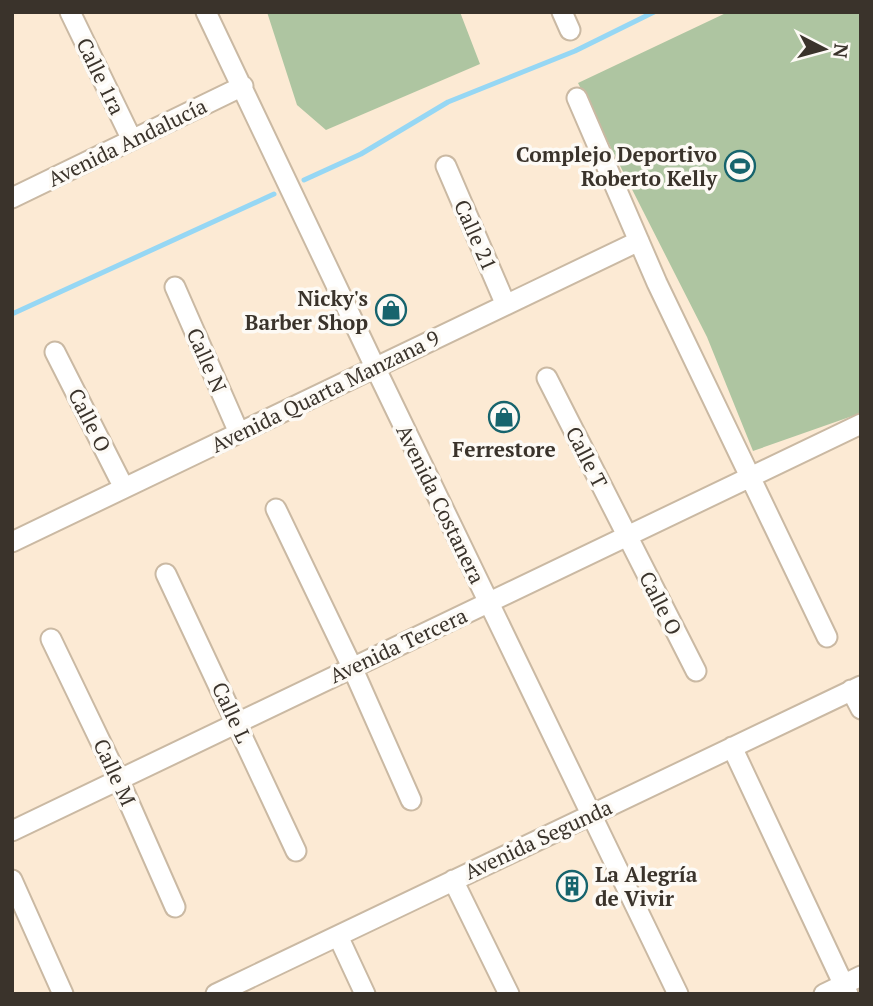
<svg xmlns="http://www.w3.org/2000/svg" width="873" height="1006" font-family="'PT Serif',serif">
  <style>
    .green { fill: #aec5a1 }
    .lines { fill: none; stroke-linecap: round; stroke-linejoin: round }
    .stream { stroke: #96d7f4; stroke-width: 5 }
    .minor-casing { stroke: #cab9a3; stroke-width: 23 }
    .minor { stroke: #fff; stroke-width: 19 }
    .labels { text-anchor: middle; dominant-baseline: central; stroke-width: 7; stroke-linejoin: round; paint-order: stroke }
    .street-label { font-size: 21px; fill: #3a332b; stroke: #fdfaf5 }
    .poi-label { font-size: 21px; font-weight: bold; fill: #3a332b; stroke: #fdfaf5; text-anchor: end }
  </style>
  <rect width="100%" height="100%" fill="#fcead4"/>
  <path class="green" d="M267,12H460L480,64L326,130L297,105Z
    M728,12H861V413L753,451L707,337L578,83Z"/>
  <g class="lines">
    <path class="stream" d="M304,180L361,154L448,102L575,51L654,12
      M12,314L274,194"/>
    <g class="minor-casing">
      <path id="minor" d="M70,12L132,140
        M206,12L375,367L678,994
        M562,12L570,30
        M577,98L657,283L827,637
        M446,166L505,303
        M12,198L243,86
        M175,287L239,433
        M55,352L124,488
        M547,378L696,671
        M276,509L352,667L411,800
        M12,542L639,241
        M166,574L296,851
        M51,639L119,780L175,907
        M851,690L861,709
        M732,747L848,994
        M12,831L861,424
        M12,880L63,994
        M453,880L509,994
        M338,936L365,994
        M216,994L861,686
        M824,994L861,976"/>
    </g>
    <use href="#minor" class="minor"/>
  </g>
  <defs>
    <g id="stadium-ring" transform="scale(1.575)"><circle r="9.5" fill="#fdfaf5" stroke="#17646d" stroke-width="1.5"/><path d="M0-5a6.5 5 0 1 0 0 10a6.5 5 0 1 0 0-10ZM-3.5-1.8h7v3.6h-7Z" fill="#17646d"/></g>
    <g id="shop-ring" transform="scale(1.575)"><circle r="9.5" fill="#fdfaf5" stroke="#17646d" stroke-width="1.5"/><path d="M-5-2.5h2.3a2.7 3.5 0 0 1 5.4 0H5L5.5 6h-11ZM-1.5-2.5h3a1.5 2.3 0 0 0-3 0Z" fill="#17646d"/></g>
    <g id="building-ring" transform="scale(1.575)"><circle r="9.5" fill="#fdfaf5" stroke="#17646d" stroke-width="1.5"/><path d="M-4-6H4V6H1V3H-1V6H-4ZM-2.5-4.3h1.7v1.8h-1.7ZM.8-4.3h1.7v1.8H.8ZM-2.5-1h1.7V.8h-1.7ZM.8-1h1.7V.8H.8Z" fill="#17646d"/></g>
  </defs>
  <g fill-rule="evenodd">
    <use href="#stadium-ring" x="740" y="166"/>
    <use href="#shop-ring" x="391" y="310"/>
    <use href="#shop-ring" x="504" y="417"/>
    <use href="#building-ring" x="572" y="886"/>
  </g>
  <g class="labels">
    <g class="street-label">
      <text transform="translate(101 76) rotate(64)">Calle 1ra</text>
      <text transform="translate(127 142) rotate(-26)">Avenida Andalucía</text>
      <text transform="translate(476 235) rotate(66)">Calle 21</text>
      <text transform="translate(207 360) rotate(66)">Calle N</text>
      <text transform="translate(325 391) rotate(-26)">Avenida Quarta Manzana 9</text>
      <text transform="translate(90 420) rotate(63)">Calle O</text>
      <text transform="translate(587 457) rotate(63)">Calle T</text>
      <text transform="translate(441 504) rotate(64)">Avenida Costanera</text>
      <text transform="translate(661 603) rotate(63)">Calle O</text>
      <text transform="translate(398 645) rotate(-25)">Avenida Tercera</text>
      <text transform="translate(232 712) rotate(65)">Calle L</text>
      <text transform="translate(115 772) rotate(65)">Calle M</text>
      <text transform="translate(538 839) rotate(-25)">Avenida Segunda</text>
    </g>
    <g class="poi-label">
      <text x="717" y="154">Complejo Deportivo<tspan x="717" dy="24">Roberto Kelly</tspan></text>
      <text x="368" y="298">Nicky's<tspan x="368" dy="24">Barber Shop</tspan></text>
      <text x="504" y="449" text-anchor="middle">Ferrestore</text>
      <text x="595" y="874" text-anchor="start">La Alegría<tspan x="595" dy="24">de Vivir</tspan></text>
    </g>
  </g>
  <rect width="873" height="1006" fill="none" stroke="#3a332b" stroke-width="28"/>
  <g transform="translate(824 49) rotate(96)" stroke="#fdfaf5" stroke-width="5" paint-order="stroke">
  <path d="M0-5L12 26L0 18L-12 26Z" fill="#3a332b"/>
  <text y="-10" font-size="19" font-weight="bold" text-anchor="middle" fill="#3a332b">N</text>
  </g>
</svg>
